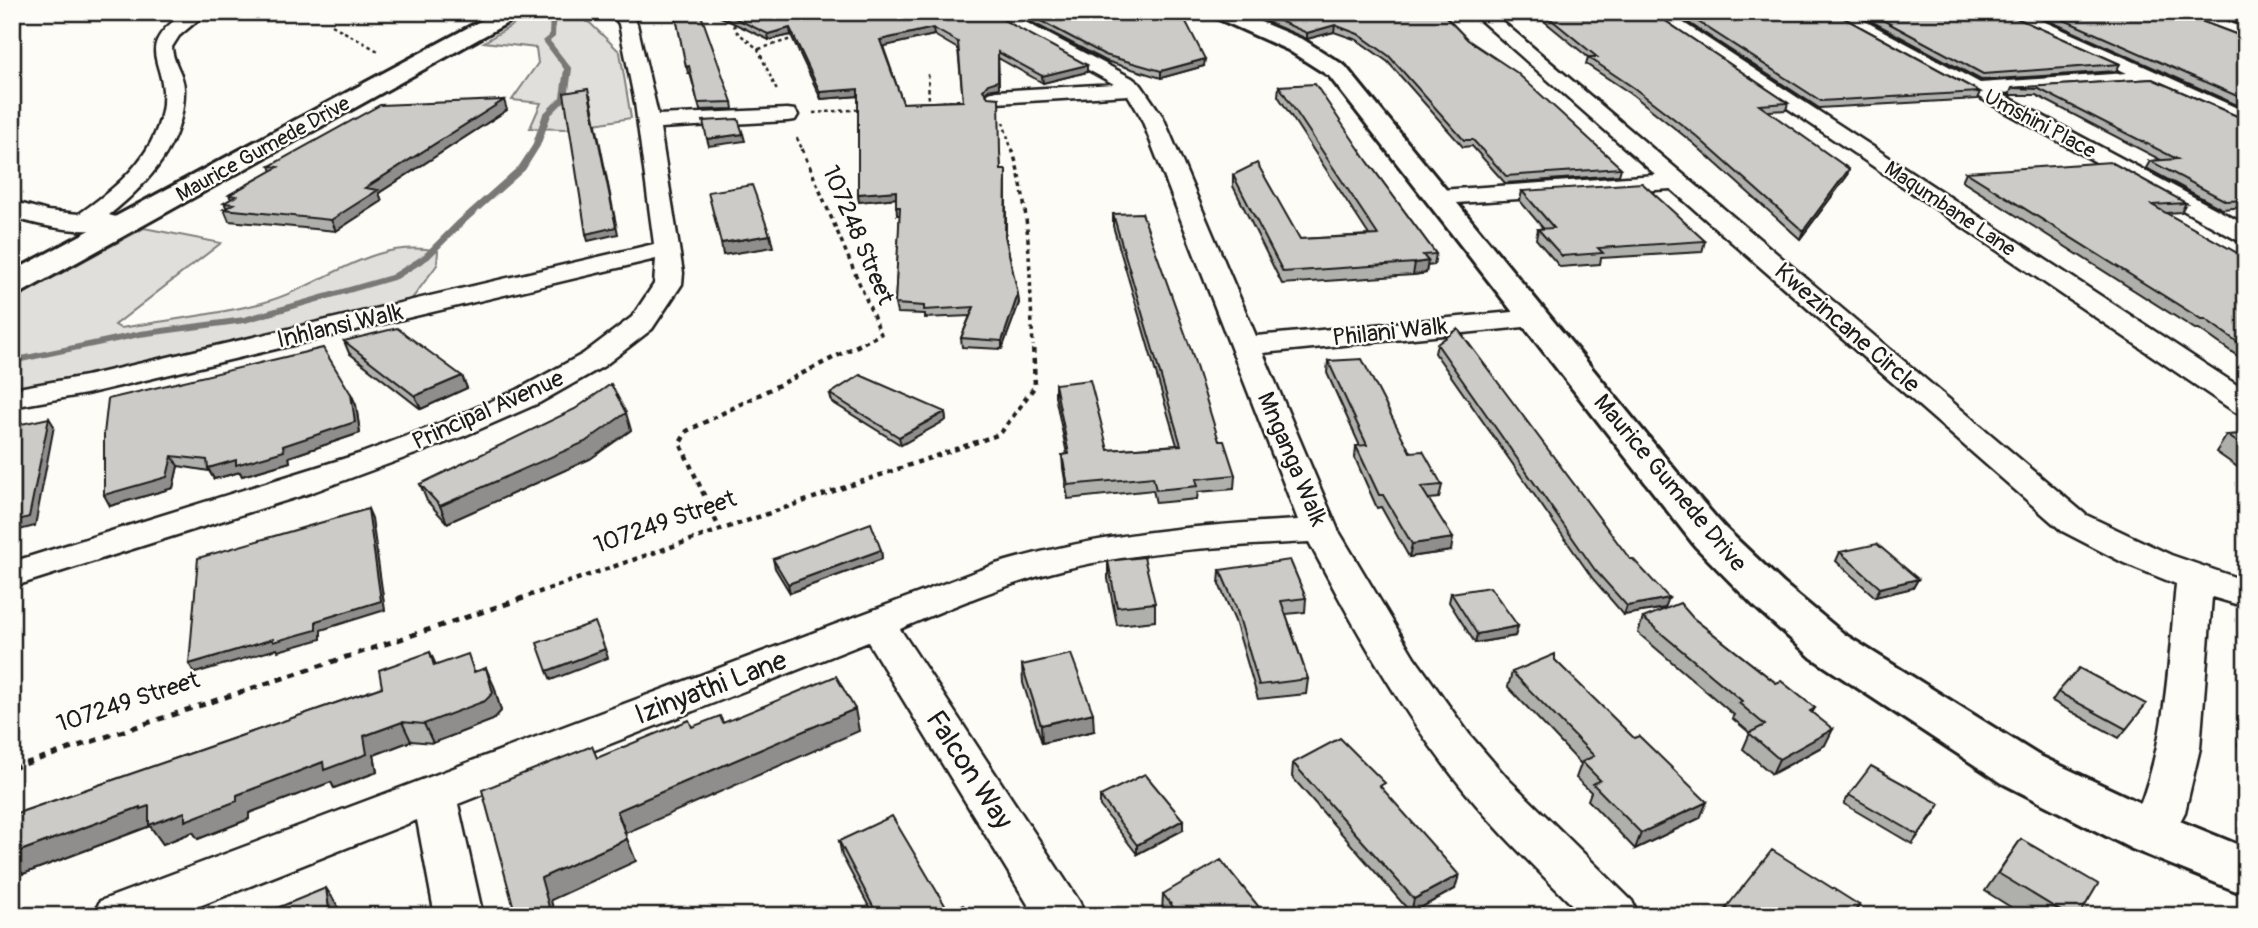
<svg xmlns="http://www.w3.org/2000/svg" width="2258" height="928" font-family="Pangolin,sans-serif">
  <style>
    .green { fill: #e0dfdb; stroke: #7e7e7c; stroke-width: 2 }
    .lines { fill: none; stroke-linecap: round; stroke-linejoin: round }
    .stream { fill: #797876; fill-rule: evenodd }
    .minor-casing { stroke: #1c1c1c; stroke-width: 5 }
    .tertiary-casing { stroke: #1c1c1c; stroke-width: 6 }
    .secondary-casing { stroke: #1c1c1c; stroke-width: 6 }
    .path-far3 { stroke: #1c1c1c; stroke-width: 2.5; stroke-dasharray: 3.5 3.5; stroke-linecap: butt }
    .path-far2 { stroke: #1c1c1c; stroke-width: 3.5; stroke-dasharray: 4.5 4.5; stroke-linecap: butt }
    .path-far1 { stroke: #1c1c1c; stroke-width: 4.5; stroke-dasharray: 5 5; stroke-linecap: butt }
    .path { stroke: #1c1c1c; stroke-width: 5; stroke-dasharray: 7 7; stroke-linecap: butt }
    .minor { fill: #fdfcf7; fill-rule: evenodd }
    .tertiary { fill: #fdfcf7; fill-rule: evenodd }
    .secondary { fill: #fdfcf7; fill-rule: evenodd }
    .wall { fill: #afafac; stroke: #1c1c1c; stroke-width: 2; fill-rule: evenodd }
    .shaded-wall { fill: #8f8e8c; stroke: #1c1c1c; stroke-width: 2 }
    .building { fill: #cccbc8; stroke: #1c1c1c; stroke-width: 2; fill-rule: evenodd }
    .labels { text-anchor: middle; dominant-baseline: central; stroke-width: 5; stroke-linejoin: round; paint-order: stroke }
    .far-street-label { font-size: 21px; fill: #1c1c1c; stroke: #fdfcf7 }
    .street-label { font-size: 24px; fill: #1c1c1c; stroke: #fdfcf7 }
    .near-street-label { font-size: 28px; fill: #1c1c1c; stroke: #fdfcf7 }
  </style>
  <rect width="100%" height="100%" fill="#fdfcf7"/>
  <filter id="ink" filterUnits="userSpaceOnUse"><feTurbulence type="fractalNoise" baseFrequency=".0143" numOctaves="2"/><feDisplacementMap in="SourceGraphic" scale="14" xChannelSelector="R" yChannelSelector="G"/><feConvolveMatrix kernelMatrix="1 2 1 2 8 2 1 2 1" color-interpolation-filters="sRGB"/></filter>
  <g filter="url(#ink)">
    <path class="green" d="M535,12H569L590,23L620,52L631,118L565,129L530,128L541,103L512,100L538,63L536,48L484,42Z
      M144,228L221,243L115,325L120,328C166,320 216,315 262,303C325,286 370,237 438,251L437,265L411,300L186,355L53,383L12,388V300Z"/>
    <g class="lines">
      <path class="stream" d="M550,12H556L555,37L550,41L572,69L568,98L551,115L540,146L525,170L463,225L429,259L397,279L245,323L140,337L12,364V358L140,331L244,317L391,275L423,255L457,221L519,166L532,146L543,114L560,97L564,69L543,41L549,36Z"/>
      <g class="minor-casing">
        <path id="minor" d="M186,12L206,13L179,36L172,47C172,62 184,74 184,89C185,143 149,183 109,215L116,217L119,222L116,227C84,235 43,227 12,217V201L47,211L79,214C116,188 153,158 162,111C171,60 128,51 186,12Z
          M611,12H629L637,24L658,115L787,109L795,110L798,115L795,120L787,121L660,128L683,273L682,284L652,329L604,366L539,403L464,436L310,493L12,587V562L362,453L441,423L517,390L583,354L632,317L654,284L656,259L86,394L12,407V389L86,376L654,244L635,103L619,24Z
          M983,12H1006L1132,78L1141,85L1163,117L1256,336L1535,310L1545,312L1549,318L1545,324L1535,326L1263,353L1338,530L1414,657L1469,734L1507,778L1632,901L1639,916H1583C1539,871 1493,828 1455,779C1398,706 1352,624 1309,542C1227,546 1145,550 1065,569C1008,583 953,606 900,629L1079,901L1086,916H1035L868,642L458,804L483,916H435L417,820L174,916H93L100,901L996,564C1097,534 1193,525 1298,520L1141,117L1128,95L996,103L989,101L986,97L989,93L996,91L1114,84Z
          M1471,12H1491L2086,515L2171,555L2246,581V607L2212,597L2200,748L2185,812L2167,847L2151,852L2135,847L2128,833C2166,756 2168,668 2176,584L2124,563L2062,531L1671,189L1440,204L1431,202L1428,197L1431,192L1440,190L1656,175Z
          M1646,12H1667L2246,391V414L2235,412Z
          M1825,12H1848L1980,83L2127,73L2002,16L1999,12H2023L2246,112V126L2149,83L2000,93L2246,225V243L2237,240Z"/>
      </g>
      <g class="tertiary-casing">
        <path id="tertiary" d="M497,12H523L520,16L23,292L12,294V272Z
          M1209,12H1237L1304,40L1345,66L1680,476L1725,528L1783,583L1844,634L2038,755L2170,817L2246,848V895L2132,849L2002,783L1812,658L1753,605L1695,546L1329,76L1288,50L1212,16Z"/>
      </g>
      <g class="secondary-casing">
        <path id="secondary" d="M2172,12H2201L2246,29V43L2175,16Z"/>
      </g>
      <path class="path-far3" d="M737,12L732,21L737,32L758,49L777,91
        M332,25L378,51
        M759,49L798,37
        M928,74L929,103
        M942,102L968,99
        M813,113L863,109
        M1003,122L1012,151
        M797,138L803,151"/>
      <path class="path-far2" d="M802,149L881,334L857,346
        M1012,149C1032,212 1029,281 1033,346"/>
      <path class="path-far1" d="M721,532L680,443L687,431L861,344
        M519,599L1000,434L1035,386L1033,344"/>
      <path class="path" d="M12,768L524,598"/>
      <use href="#minor" class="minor"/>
      <use href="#tertiary" class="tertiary"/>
      <use href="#secondary" class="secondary"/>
    </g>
    <path class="wall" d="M675,12L732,102L733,109L700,110L690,73H688Z
      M710,12H989L1087,72L1043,83L998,58L999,88L988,90L986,94L1000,156L1001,170H1006V239L1019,303L1002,349L962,347L961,338L970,316L925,318V314L897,313L895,304L900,215H897L896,198L859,202L858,194V96L821,99L791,35L769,40ZM934,35L958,49L963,101L903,103L883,46Z
      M1012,12H1181L1204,66L1161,78L1106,61Z
      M1244,12H1441L1468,40L1621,168L1619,175L1505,183L1472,146L1463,147L1388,62L1357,40L1334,32L1307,39Z
      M1533,12H1652L1788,103L1786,110L1768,111L1847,176L1800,239L1693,143L1633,95L1586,64L1588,57Z
      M1672,12H1833L1980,92L1977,99L1819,108Z
      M1854,12H2003L2120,64L2116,71L1981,80Z
      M2029,12H2177L2246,38V109Z
      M2209,12H2246V26Z
      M2152,79L2246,120V207L2222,209L2146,168L2150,161L2161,160L2036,95H2009L2012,88Z
      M1279,86L1368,162L1436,254L1434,265L1427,266L1426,273L1413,275L1282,284L1233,186V175L1300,239L1369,235L1278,96Z
      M507,110L379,193L382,201L336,231L229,221L224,209L227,208L224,203L231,199L229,195L272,171L270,166Z
      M1966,172L2186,203L2181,212L2166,213L2246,258V362L2199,329H2195L1962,181Z
      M1522,191L1705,241L1702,252L1601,258L1600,264L1560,267L1536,239L1538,229L1543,228L1520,201Z
      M1113,214L1235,475L1234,489L1198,492L1197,499L1156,503L1153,490L1068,499L1063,468L1062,455L1067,454L1055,396V384L1108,450L1177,445L1113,226Z
      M344,341L462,376L467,388L421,409L349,353Z
      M1437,344L1665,608L1624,615L1593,579L1435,353Z
      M1328,361L1442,485L1439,498L1428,499L1451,551L1409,557L1381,507L1377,508L1355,458L1356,446H1360L1327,373Z
      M351,394L356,405L360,433L289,457L290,462L242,476L240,472L214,479L209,471L178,466L173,488L110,506L104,434Z
      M830,394L945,412L946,420L901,445L832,402Z
      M631,430L590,459L447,523L427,501L420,484Z
      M2246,434V473L2216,452L2227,435Z
      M881,550L882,559L790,593L775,568L773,559Z
      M1840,552L1918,579L1913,588L1875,597L1836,561Z
      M1108,561L1155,603V621L1117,625L1108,579Z
      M1220,570L1306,598L1305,612L1286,614L1308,679L1306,694L1258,699L1235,621L1219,584Z
      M1451,593L1518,626L1515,636L1475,643L1449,602Z
      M1643,618H1693L1776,683L1815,708L1812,713L1825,745L1772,774L1743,749L1750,733L1732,718L1734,715L1638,633Z
      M430,652L436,665L476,671L494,686L501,711L493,720L433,743L411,741L374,755L377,772L334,788L331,782L249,813V819L198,839L193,832L163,844L150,826L23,874L12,861V815L382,687Z
      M1555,660L1700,818L1635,849L1588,800L1591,792L1576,778L1581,764L1508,687L1512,672Z
      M1022,665L1094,731L1042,743L1023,683Z
      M2058,692L2146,704L2119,738L2052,701Z
      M2246,734V773L2238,744Z
      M1293,763L1383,790L1455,889L1411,913L1292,777Z
      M1849,795L1934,814L1912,844L1844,804Z
      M1100,796L1183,830L1137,854L1100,806Z
      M2021,839L2079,916H2025L1985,891Z
      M839,841L949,912L969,916H874L842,856Z
      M1163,894L1263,912V916H1165L1162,912Z
      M1859,905L1853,916H1723L1726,908Z"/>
    <path class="shaded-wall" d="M1335,25L1334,32L1307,39V33Z
      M790,28L791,35L769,40L768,34Z
      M933,28L934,35L881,47L880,40Z
      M998,52L999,88L988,90L983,97V90Z
      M1205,59L1204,66L1161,78V71Z
      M1087,65V72L1043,83L1042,76Z
      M858,89L859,96L821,99L820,92Z
      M590,95L618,234L588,241L586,234Z
      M504,100L507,110L379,193L382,201L336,231L331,220L365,188Z
      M743,134L745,141L709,146L707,139Z
      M1849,169L1847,176L1800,239L1803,231Z
      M896,191L897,198L859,202L858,194Z
      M770,235L773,247L723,255L721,243Z
      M1428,261L1426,273L1413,275L1415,263Z
      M1018,294L1019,303L1002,349V341Z
      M462,376L467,388L421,409L415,396Z
      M351,394L356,405L360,433L289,457L290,462L242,476L240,472L214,479L208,468L283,446Z
      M945,412L946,420L901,445L899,437Z
      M626,413L631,430L590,459L447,523L440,506Z
      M49,418L54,426L35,526L12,532V522Z
      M172,456L178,466L173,488L110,506L104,495Z
      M368,509L372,518L385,610L321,630V639L278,651L277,649L195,673L189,664L273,639L316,621Z
      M1453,538L1451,551L1409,557L1412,544Z
      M881,550L882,559L790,593L788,584Z
      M1918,579L1913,588L1875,597L1880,588Z
      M1669,598L1665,608L1624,615L1627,606Z
      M1518,626L1515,636L1475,643L1477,634Z
      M605,649L608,658L551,680L547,671Z
      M486,668L494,686L501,711L493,720L433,743L424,724Z
      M855,709L859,731L626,833L617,811Z
      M1093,713L1094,731L1042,743L1041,725Z
      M402,722L411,741L374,755L377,772L334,788L331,782L249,813V819L198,839L193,832L163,844L150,826L23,874L12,861V854L140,807L237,795L323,762L364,736Z
      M1833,729L1825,745L1772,774L1779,759Z
      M1707,802L1700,818L1635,849L1641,833Z
      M1940,804L1934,814L1912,844L1918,835Z
      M1183,820V830L1137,854V845Z
      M627,839L636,861L551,900L555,916H530L541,878Z
      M1459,875L1455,889L1411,913L1414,899Z
      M326,888L338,906L339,916H330Z"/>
    <path class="building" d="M675,12H700L732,102L698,103L689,66L686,67Z
      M722,12H989L1087,65L1042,76L998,52V81L988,84L983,90L988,97L999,98L1000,152L1001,170H1006L1005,236L1018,294L1002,341L961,338L974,307L924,310V306L895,304L900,207H896V191L858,194V89L820,92L790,28L768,34ZM933,28L958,42L963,101L903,103L880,40Z
      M1024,12H1181L1205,59L1161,71L1105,55Z
      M1259,12H1441L1468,40L1516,72L1621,168L1506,176L1473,140H1464L1389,56L1358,34L1335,25L1307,33Z
      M1542,12H1652L1788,103L1759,105L1849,169L1803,231L1695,135L1634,88L1588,57H1597Z
      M1683,12H1833L1980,92L1821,101Z
      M1868,12H2003L2120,64L1983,74Z
      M2046,12H2177L2246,38V49H2243L2246,50V100Z
      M2229,12H2246V19Z
      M2152,79L2246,120V200L2226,201L2150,161L2177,159L2039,89L2012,88Z
      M1315,84L1368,162L1436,254L1423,255L1428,261L1415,263L1283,272L1233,175L1257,163L1300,239L1378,235L1279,86Z
      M588,89L616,227L586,234L564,93Z
      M504,100L365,188L378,190L331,220L224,209L234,204L224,203L236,196L229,195L278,167L270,166L380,105Z
      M738,119L743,134L707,139L703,121Z
      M2111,162L2186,203L2152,205L2246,258V348L2205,319H2201L1966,172Z
      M1642,183L1705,241L1598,248L1603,253L1562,256L1538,229L1554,228L1522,191Z
      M752,185L770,235L721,243L708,192Z
      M1142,213L1191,350L1219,441H1224L1235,475L1196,479L1198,486L1156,490L1153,477L1068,485L1062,455L1069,454L1055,384L1090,380L1108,450L1181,445L1113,214Z
      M397,328L462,376L415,396L344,341Z
      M1458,329L1630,559H1633L1669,598L1627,606L1595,570L1437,344Z
      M323,348L351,394L355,422L283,446L284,451L236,465V460L208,468L207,460L172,456L167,477L104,495V434L108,399Z
      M1362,359L1410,452L1423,451L1442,485L1421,487L1453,538L1412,544L1383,495H1379L1356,446L1367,445L1328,361Z
      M860,375L945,412L899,437L830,394Z
      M611,384L626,413L585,442L440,506L420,484L575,409Z
      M49,418L29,517L12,522V426Z
      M2246,434V448L2227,435Z
      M368,509L381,601L316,621V630L273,642V639L189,664L198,558Z
      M871,523L881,550L788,584L773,559Z
      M1877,544L1918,579L1880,588L1840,552Z
      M1144,557L1155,603L1117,607L1108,561Z
      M1290,560L1306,598L1281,601L1308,679L1259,685L1236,607L1220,570Z
      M1490,587L1518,626L1477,634L1451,593Z
      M1680,603L1693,618L1776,683L1781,681L1815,708L1810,711L1833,729L1779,759L1749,733L1765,725L1739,703L1742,701L1643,618Z
      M595,622L605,649L547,671L537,643Z
      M430,652L434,666L468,654L474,672L486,668L493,693L485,701L424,724L402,722L364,736L367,754L324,770L323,762L237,795V801L185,821V812L149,825V806L140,809V807L12,854V815L382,687L379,670Z
      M1071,654L1093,713L1041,725L1022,665Z
      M1555,654V660L1634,738L1639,736L1707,802L1641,833L1593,784L1600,780L1582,762L1594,756L1512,672Z
      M2079,668L2146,704L2126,729L2058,692Z
      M836,676L855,709L617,811L627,839L541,878L549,907L530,916H516L482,790L592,746L597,758L689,720L692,727L720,716L723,723Z
      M1340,738L1385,783L1380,786L1459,875L1414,899L1293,763Z
      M1871,766L1940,804L1918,835L1849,795Z
      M1145,774L1183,820L1137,845L1100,796Z
      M892,816L949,912L963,905L969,916H878L839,841Z
      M2021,839L2098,884L2079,916H2069L1998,873Z
      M1772,850L1859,905L1852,916H1737L1726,908Z
      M1221,860L1263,912L1257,916H1180L1163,894Z
      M326,888L330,916H260V915Z"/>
  </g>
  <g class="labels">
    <g class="far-street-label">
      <text transform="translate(2040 124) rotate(28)">Umshini Place</text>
      <text transform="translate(263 149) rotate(-29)">Maurice Gumede Drive</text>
      <text transform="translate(1950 209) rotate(34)">Maqumbane Lane</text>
    </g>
    <g class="street-label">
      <text transform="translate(858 235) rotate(67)">107248 Street</text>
      <text transform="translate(340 326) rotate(-13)">Inhlansi Walk</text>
      <text transform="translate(1847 328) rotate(41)">Kwezincane Circle</text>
      <text transform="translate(1390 332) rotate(-6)">Philani Walk</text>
      <text transform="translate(488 410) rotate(-24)">Principal Avenue</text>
      <text transform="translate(1292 459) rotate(67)">Mnganga Walk</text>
      <text transform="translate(1670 483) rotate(50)">Maurice Gumede Drive</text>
      <text transform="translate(665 522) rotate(-19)">107249 Street</text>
      <text transform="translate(128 702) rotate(-18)">107249 Street</text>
    </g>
    <g class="near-street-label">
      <text transform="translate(711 688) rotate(-21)">Izinyathi Lane</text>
      <text transform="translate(969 770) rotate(57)">Falcon Way</text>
    </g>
  </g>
  <rect width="2258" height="928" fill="none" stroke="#fdfcf7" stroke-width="42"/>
  <rect x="21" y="21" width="2216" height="886" fill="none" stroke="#1c1c1c" stroke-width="2.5" filter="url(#ink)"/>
</svg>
